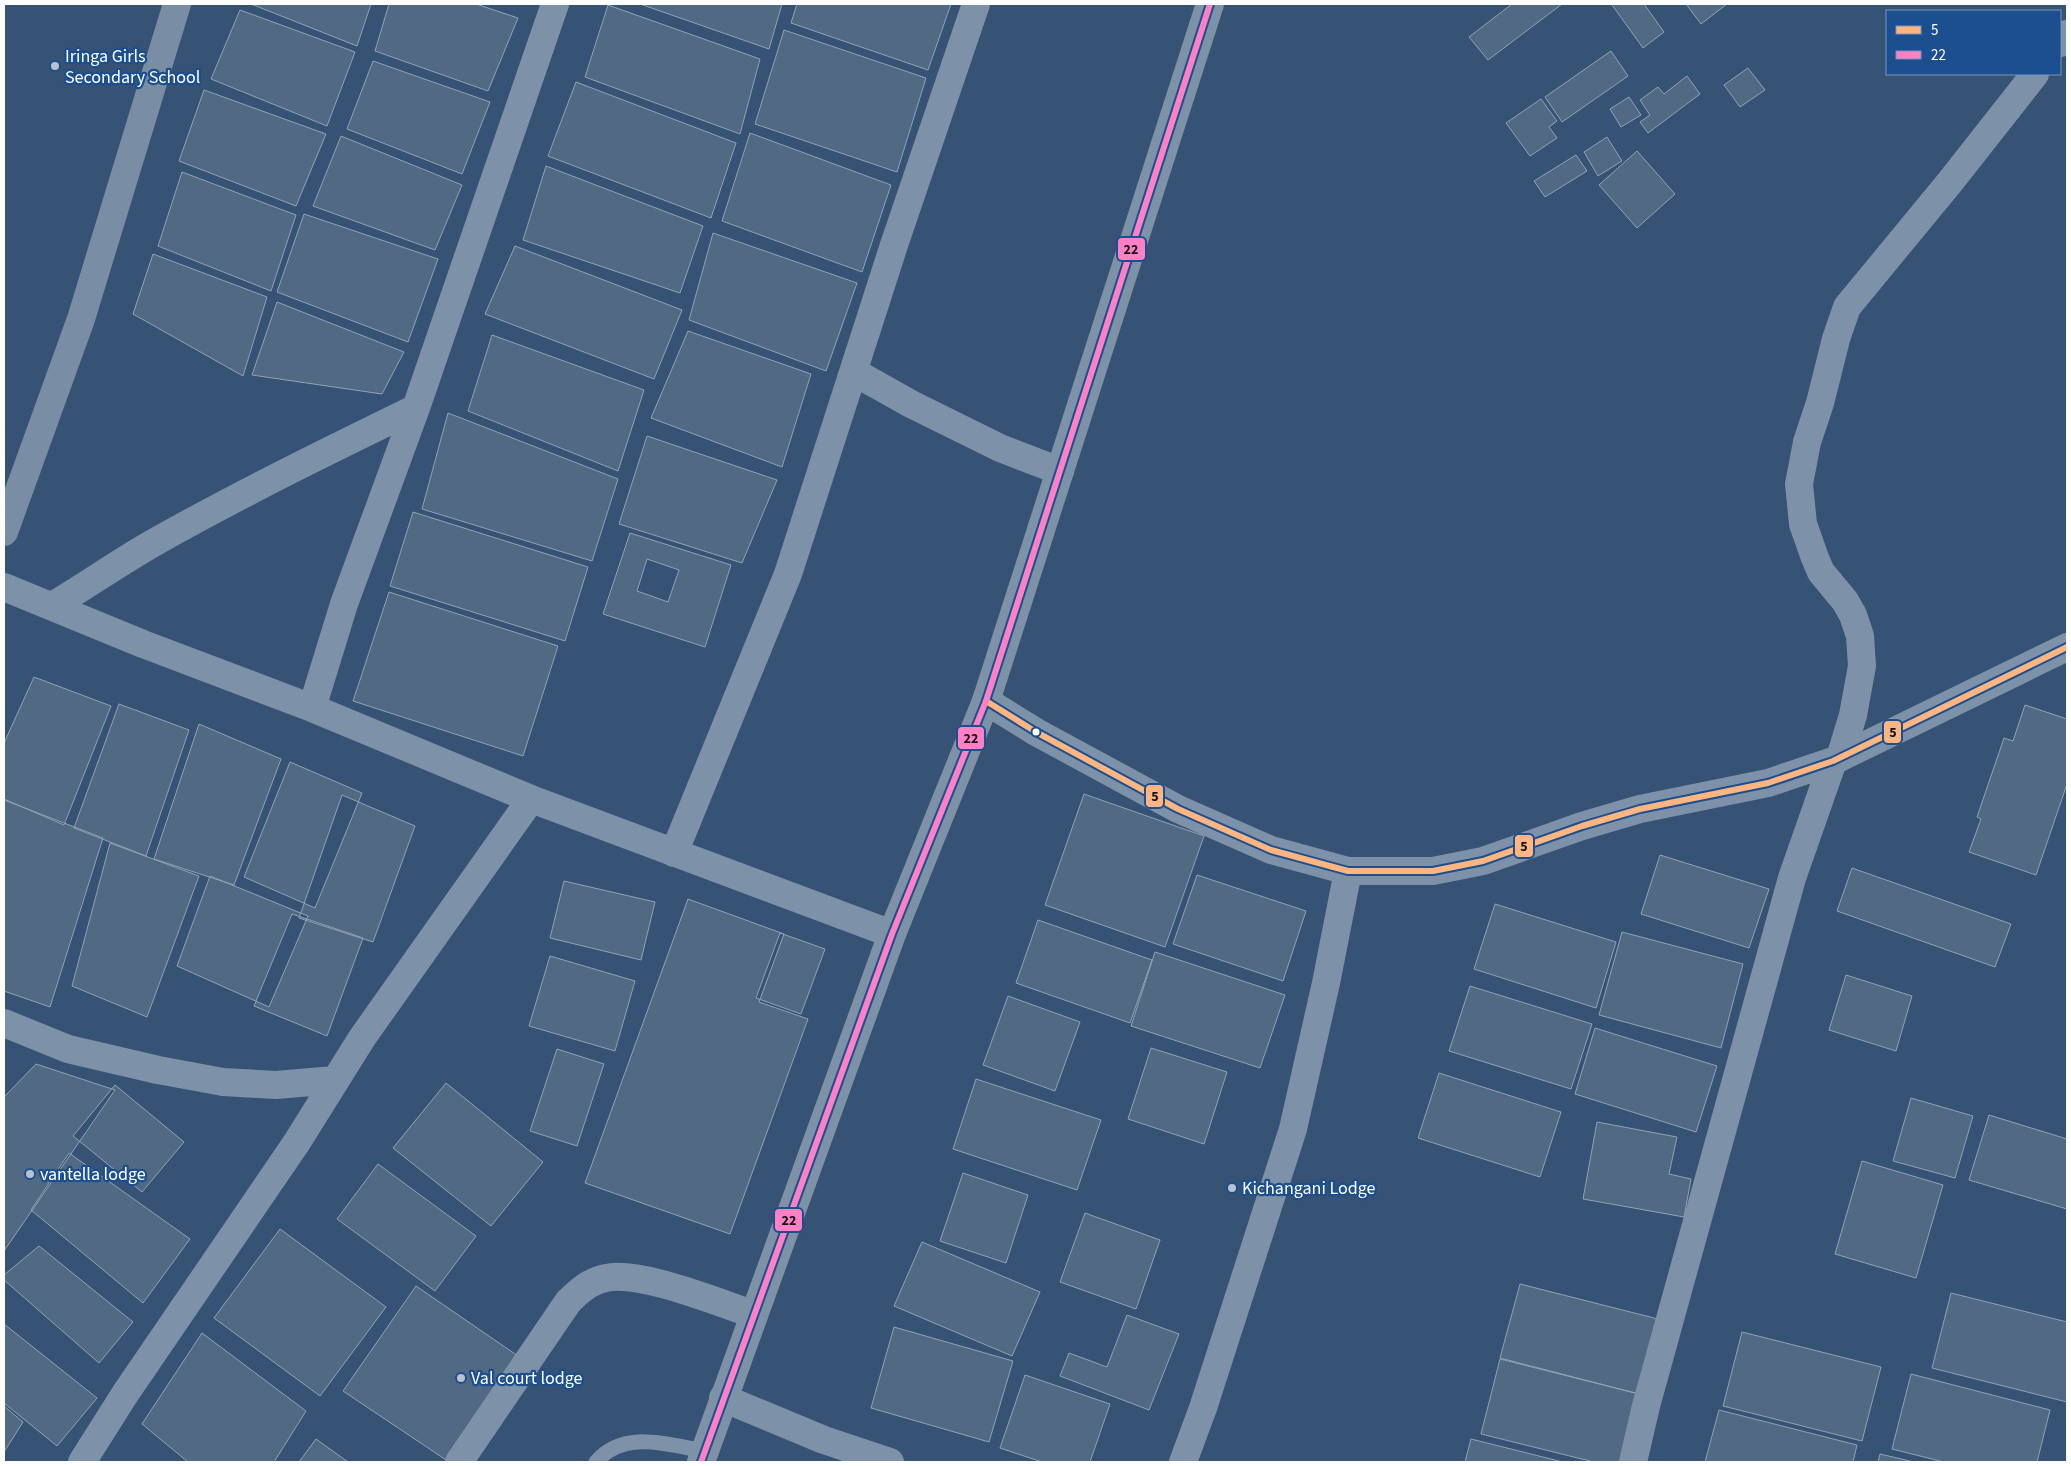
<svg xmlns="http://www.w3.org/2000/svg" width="2071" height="1466" font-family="'Source Sans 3',sans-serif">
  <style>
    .building { fill: #526984; stroke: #92a2b6; fill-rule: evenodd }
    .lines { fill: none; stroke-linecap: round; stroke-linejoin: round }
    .lane { stroke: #7d92a8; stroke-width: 15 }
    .street { stroke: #7d92a8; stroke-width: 28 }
    .secondary { stroke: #798da4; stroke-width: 28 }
    .highway { stroke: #7e92a7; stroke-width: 28 }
    .bus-1-casing { stroke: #1b4f8f; stroke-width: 10 }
    .bus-2-casing { stroke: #1b4f8f; stroke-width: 10 }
    .bus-1 { stroke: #ffb580; stroke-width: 6 }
    .bus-2 { stroke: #ff80c5; stroke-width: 6 }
    .poi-dot { fill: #b9c2ce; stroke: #1b4f8f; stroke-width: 2 }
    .bus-dot { fill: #fff; stroke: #1b4f8f; stroke-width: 2 }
    .labels { text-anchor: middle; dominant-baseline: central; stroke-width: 4.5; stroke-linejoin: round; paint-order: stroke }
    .poi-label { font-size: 18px; fill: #fff; stroke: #1b4f8f; text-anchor: start }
    .line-badge { stroke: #1b4f8f; stroke-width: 2 }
    .pale-badge-label { font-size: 14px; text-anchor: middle; font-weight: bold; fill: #111 }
  </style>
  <rect width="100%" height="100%" fill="#365274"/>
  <path class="building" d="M251,4H371L357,46Z
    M389,4H476L518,18L488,91L375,51Z
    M640,4H782L769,49Z
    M797,4H951L928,70L791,23Z
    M1512,4H1562L1488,60L1469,37Z
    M1614,4H1644L1664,32L1643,48L1612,5Z
    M1686,4H1727L1701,24Z
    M608,5L760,59L740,134L585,77Z
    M240,10L355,52L327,126L211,79Z
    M784,30L926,78L897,172L755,124Z
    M1611,51L1628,76L1562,122L1545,97Z
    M373,61L490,102L462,174L347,129Z
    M1748,68L1765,90L1740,107L1724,85Z
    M1687,76L1700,94L1648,133L1640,122L1650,115L1640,100L1658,87L1664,94Z
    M576,82L736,143L711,218L548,156Z
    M204,90L326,134L296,206L179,161Z
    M1629,97L1641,115L1621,127L1610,109Z
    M1541,99L1557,121L1549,127L1557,138L1530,156L1506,123Z
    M750,133L891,185L862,272L722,221Z
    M341,136L462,185L435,250L313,206Z
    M1607,137L1622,161L1598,176L1584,152Z
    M1637,151L1675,194L1637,228L1599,185Z
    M1576,155L1587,171L1545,197L1534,181Z
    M546,166L703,226L680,293L523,240Z
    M182,172L296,215L271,291L158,246Z
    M304,214L438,259L408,342L277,292Z
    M713,233L857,283L826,371L689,320Z
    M515,246L682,310L654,379L485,314Z
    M153,254L267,297L243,376L133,314Z
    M277,302L404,352L382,394L252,375Z
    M688,331L811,374L782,467L651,418Z
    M492,335L644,390L618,471L468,411Z
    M448,413L618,479L592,561L422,509Z
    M647,436L777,480L742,563L619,524Z
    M413,512L588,567L565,641L390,586Z
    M630,533L731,565L705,647L603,614ZM647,559L679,570L668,602L637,591Z
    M389,592L558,646L523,756L353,701Z
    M34,677L111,706L64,825L4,799V743Z
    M119,704L189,730L146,856L74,828Z
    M2025,705L2067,719V784L2036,875L1969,852L1981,819L1977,817L2004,738L2013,741Z
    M199,724L281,759L234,885L154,859Z
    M290,762L362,793L315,908L244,877Z
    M1084,794L1204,836L1165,947L1045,905Z
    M342,795L415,826L373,942L299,918Z
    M4,800L103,838L50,1007L4,991Z
    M110,843L199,876L147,1017L72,986Z
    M1660,855L1769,889L1749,948L1641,914Z
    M1852,868L2011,924L1995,967L1837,911Z
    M1197,875L1306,911L1283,981L1173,944Z
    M210,876L308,916L269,1007L177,966Z
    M564,881L655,902L641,960L550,938Z
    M688,899L784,934L759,1002L808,1019L730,1234L585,1183Z
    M1495,904L1616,942L1596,1008L1474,969Z
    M292,914L363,938L327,1036L254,1006Z
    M1038,920L1152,960L1130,1023L1016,983Z
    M1622,932L1743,964L1721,1048L1599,1015Z
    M780,933L825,949L801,1014L756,998Z
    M1155,952L1285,995L1260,1068L1131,1026Z
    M550,956L635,981L615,1051L529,1026Z
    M1846,975L1912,996L1896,1051L1829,1030Z
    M1470,986L1592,1024L1571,1089L1449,1051Z
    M1008,996L1080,1022L1055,1091L983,1065Z
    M1595,1028L1717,1066L1696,1132L1575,1094Z
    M1151,1048L1227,1072L1204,1144L1128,1119Z
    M557,1049L604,1064L577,1146L530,1131Z
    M36,1064L115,1090L4,1251V1097Z
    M1439,1073L1561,1112L1540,1177L1418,1138Z
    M976,1079L1101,1120L1077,1190L953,1149Z
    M446,1083L543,1162L491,1226L393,1148Z
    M115,1085L184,1142L142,1192L73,1136Z
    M1911,1098L1973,1116L1955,1178L1893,1161Z
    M1989,1115L2067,1139V1209L1969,1180Z
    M1597,1122L1677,1137L1669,1174L1691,1179L1684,1217L1583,1199Z
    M69,1153L190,1239L143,1303L31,1210Z
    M1862,1161L1943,1185L1916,1278L1835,1254Z
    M378,1164L476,1236L435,1291L337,1219Z
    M963,1173L1028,1195L1006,1263L940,1241Z
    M1085,1213L1160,1240L1136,1309L1060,1282Z
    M280,1229L386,1307L320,1396L214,1318Z
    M922,1242L1040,1292L1012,1356L894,1306Z
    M39,1246L133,1322L99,1363L4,1280V1275Z
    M1520,1284L1658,1319L1639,1394L1500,1358Z
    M416,1286L518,1356L446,1460L343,1391Z
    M1951,1293L2067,1322V1402L1932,1368Z
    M1127,1315L1179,1334L1149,1410L1060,1376L1069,1353L1107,1367Z
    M4,1324L97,1398L57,1446L4,1403Z
    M894,1327L1013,1361L989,1442L871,1408Z
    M1742,1332L1881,1367L1862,1441L1723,1406Z
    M202,1333L306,1411L274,1462H188L142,1424Z
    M1500,1359L1639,1394L1622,1462H1594L1481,1434Z
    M1911,1374L2050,1410L2037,1462H1944L1892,1449Z
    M1025,1375L1110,1404L1090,1462H1042L1000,1448Z
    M4,1406L23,1422L4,1452Z
    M1719,1410L1857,1445L1853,1462H1705Z
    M316,1439L348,1462H299Z
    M1471,1439L1563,1462H1465Z
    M1880,1454L1914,1462H1878Z"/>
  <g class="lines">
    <path class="lane" d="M596,1462C624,1429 668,1445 704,1451"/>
    <path class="street" d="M2060,43L2067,34
      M854,372L911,404L1000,448L1060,471
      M4,587L143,644L312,708L531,799L892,934
      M52,606C87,585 120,562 155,542C240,494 328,451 416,408
      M986,701L1036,732L1178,809L1271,850L1348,871H1433L1483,861L1582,826L1640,809L1768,783L1833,761L2067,647
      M312,708L344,604L416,408L555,4
      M1840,758L1853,715L1862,666L1860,636L1853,615L1845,601L1821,572L1815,558L1803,524L1799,484L1807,442L1820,403L1836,339L1847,307L1950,182L2035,74
      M674,853L788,574L894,245L976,4
      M4,1023L68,1049L158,1070L223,1082L276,1085L335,1080
      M723,1398L824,1440L890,1462
      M82,1462L125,1394L297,1142L362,1038L531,799
      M459,1462L568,1302C579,1291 590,1281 606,1278C639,1270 719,1303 753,1314
      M1183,1462L1203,1408L1293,1129L1326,983L1348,871
      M1633,1462L1646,1406L1792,878L1833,761"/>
    <path class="secondary" d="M4,532L81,319L177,4"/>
    <path class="highway" d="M701,1462L892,934L986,701L1210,4"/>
    <g class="bus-1-casing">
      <path id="bus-1" d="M986,701L1036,732L1178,809L1271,850L1348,871H1433L1483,861L1582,826L1640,809L1768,783L1833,761L2067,647"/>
    </g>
    <g class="bus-2-casing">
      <path id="bus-2" d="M701,1462L892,934L986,701L1210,4"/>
    </g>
    <use href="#bus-1" class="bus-1"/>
    <use href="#bus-2" class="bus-2"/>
  </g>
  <g class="poi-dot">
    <circle cx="55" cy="66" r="5"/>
    <circle cx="30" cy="1174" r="5"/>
    <circle cx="1232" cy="1188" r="5"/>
    <circle cx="461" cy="1378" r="5"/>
  </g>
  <circle class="bus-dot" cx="1036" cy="732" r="4.5"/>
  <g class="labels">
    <g class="poi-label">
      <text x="65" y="56">Iringa Girls<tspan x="65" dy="21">Secondary School</tspan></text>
      <text x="40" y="1174">vantella lodge</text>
      <text x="1242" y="1188">Kichangani Lodge</text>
      <text x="471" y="1378">Val court lodge</text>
    </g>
  </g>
  <g class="line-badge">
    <rect x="1117" y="237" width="29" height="24" rx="5" fill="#ff80c5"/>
    <rect x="1883" y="720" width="19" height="24" rx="5" fill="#ffb580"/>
    <rect x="957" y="726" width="28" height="24" rx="5" fill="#ff80c5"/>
    <rect x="1145" y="784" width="19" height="24" rx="5" fill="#ffb580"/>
    <rect x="1514" y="834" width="20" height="24" rx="5" fill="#ffb580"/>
    <rect x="774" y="1208" width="29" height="24" rx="5" fill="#ff80c5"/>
  </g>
  <g class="pale-badge-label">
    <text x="1131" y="254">22</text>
    <text x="1893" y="737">5</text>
    <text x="971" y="743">22</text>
    <text x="1155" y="801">5</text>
    <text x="1524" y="851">5</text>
    <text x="789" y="1225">22</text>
  </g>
  <rect width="2071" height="1466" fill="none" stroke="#ffffff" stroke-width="10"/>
  <rect x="1886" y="10" width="175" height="65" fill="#1b4f8f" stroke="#7695bc"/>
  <rect x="1896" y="26" width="25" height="8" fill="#ffb580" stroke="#7695bc"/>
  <text x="1931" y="35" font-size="15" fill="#ffffff">5</text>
  <rect x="1896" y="51" width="25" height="8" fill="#ff80c5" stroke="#7695bc"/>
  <text x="1931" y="60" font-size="15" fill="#ffffff">22</text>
</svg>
